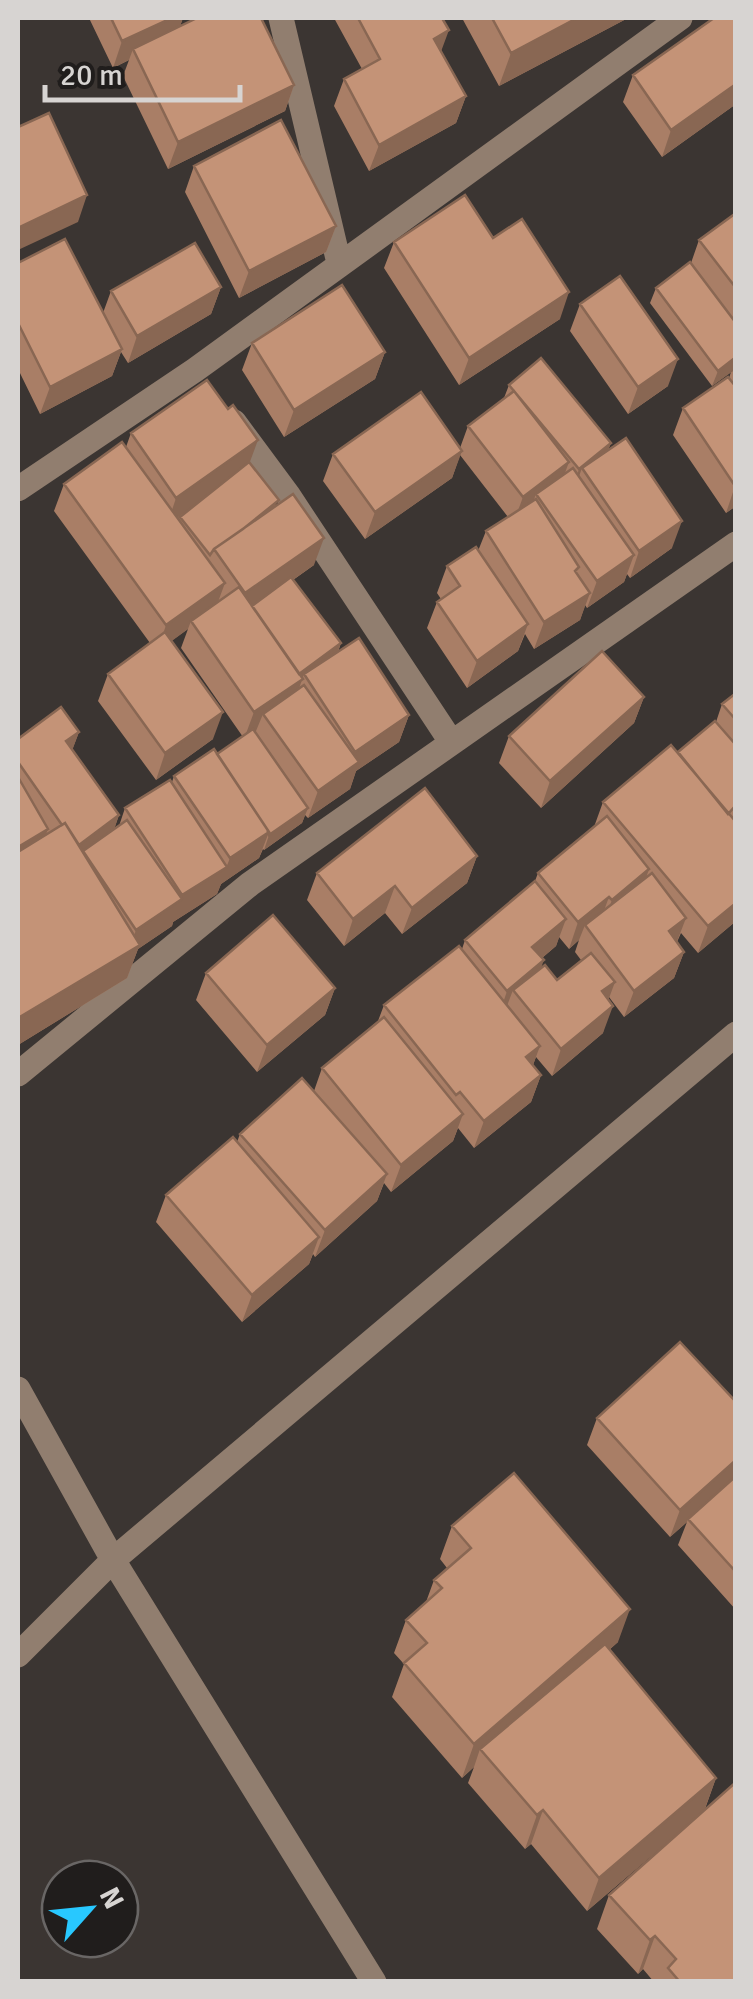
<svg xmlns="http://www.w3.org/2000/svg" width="753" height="1999" font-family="Signika,sans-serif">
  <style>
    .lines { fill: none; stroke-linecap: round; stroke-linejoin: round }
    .minor { stroke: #917e6f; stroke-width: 25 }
    .wall { fill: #a97e66; fill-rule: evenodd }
    .shaded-wall { fill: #896753 }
    .building { fill: #c49377; stroke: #896753; stroke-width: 2.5 }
  </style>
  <rect width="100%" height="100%" fill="#3b3532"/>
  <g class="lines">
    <path class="minor" d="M281,18L339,263
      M234,422L288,495L450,740
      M18,489L195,370L680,18
      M18,1074L250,884L736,544
      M18,1389L113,1560L374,1982
      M18,1655L113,1560L736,1034"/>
  </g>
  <path class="wall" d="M89,18H183L180,26L294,85L285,111L168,169L123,76L129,60L113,68Z
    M334,18H442L441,52L466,96L456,123L369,171L334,106L344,79L362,69Z
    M462,18H628L499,86Z
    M736,18V104L662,157L623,102L633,75Z
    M194,166L336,226L326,252L239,298L185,192Z
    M736,213V506L726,513L673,435L683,408L729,378L731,372L712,386L650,303L656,288L691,263L699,240Z
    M493,238L560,319L459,385L384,268L394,242Z
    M18,263L103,313L111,291L221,287L211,314L128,363L121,352L112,376L40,414L18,369Z
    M580,304L668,386L628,414L570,331Z
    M252,343L385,352L375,379L284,437L242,370Z
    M509,385L611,443L608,450L672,548L630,578L627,574L624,582L587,608L585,605L580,620L534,649L525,634L518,651L467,688L427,628L437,602L441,599L437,593L447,566L478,551L486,531L508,517L460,455L452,478L365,539L323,481L333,454L460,448L468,426L504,398Z
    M131,433L249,463L314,565L293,580L341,643L338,652L409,715L399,742L356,771L350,789L308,818L305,815L302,823L264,850L263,849L259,858L221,884L217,894L173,922L172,926L138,949L127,978L18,1045V739L79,732L72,750L119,815L114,829L119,826L125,808L172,782L174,776L217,754L243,737L181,648L188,629L171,641L213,739L156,780L98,701L108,674L150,643L54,511L64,484L126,447Z
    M736,693V921L698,953L681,933L677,942L684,952L674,978L624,1017L609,997L603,1033L552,1076L536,1057L533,1065L541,1075L531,1102L474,1148L458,1128L453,1141L391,1192L384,1183L377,1201L315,1257L313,1254L309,1264L242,1322L156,1222L166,1195L237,1142L240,1134L314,1091L322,1068L378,1021L384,1005L462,949L465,940L535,881L538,873L594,827L603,802L678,753L716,722L722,704ZM559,937L569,949L579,940L575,952L581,960L557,980L541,968L542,958L556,946Z
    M644,697L634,723L541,808L499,763L509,736Z
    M477,856L467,883L402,934L385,913L344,946L307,900L317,873Z
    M206,973L335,988L325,1015L257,1072L196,1000Z
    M736,1402V1610L678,1545L687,1522L670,1537L587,1445L597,1418Z
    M452,1526L618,1642L609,1650L716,1778L705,1809L736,1982H654L643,1969L638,1974L597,1929L609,1895L677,1834L587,1911L531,1844L525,1849L468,1783L474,1767L462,1778L392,1697L404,1664L394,1653L406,1620L426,1602L434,1580L447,1568L440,1559Z"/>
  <path class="shaded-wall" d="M172,18H183L176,38L133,49L129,60L113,68L122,41Z
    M577,18H628L499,86L511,53Z
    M449,30L439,57L434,39Z
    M736,84V104L662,157L671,130Z
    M294,85L285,111L168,169L178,142Z
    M466,96L456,123L369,171L379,145Z
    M87,195L78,222L18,250V228Z
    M336,226L326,252L239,298L249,271Z
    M221,287L211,314L128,363L137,336Z
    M569,292L560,319L459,385L469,358Z
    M122,349L112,376L40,414L50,387Z
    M385,352L375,379L284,437L294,410Z
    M736,357V369L712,386L718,371Z
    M678,359L668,386L628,414L638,387Z
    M258,440L248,467L167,525L176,498Z
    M611,443L605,458L582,468L577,482L574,485L579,469Z
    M462,451L452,478L365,539L375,512Z
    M569,462L559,489L536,494L530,511L513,524L523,497Z
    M735,486L736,506L726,513Z
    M682,521L672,548L630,578L639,551Z
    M324,538L314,565L236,620L245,593Z
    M634,555L624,582L587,608L597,581Z
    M225,583L215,610L191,621L188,629L157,652L166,625Z
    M590,593L580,620L534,649L544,622Z
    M528,624L518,651L467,688L477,661Z
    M341,643L335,659L304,674L293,706L263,714L256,731L244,739L254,712L298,675Z
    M644,697L634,723L541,808L550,781Z
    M223,712L213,739L156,780L165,753Z
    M409,715L399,742L356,771L350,789L308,818L318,791L349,769L355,752Z
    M79,732L69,759L66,741Z
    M308,808L302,823L264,850L269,835Z
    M119,815L110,842L86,859L77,846Z
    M48,829L38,856L18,868V847Z
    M269,832L259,858L221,884L217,894L173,922L172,926L138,949L127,978L18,1045V1018L128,952L136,930L181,899L182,895L226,868L230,858Z
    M477,856L467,883L402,934L412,908Z
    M649,869L640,896L602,927L612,900Z
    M395,886L385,913L344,946L353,919Z
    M609,897L599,924L585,925L579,940L569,949L578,922Z
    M736,903V921L698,953L708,926Z
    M686,918L676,944L669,931Z
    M566,919L556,946L523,974L532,947Z
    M684,952L674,978L624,1017L634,991Z
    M544,960L534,987L513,990L505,1011L498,1018L507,991Z
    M615,982L605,1009L602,991Z
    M335,988L325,1015L257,1072L267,1045Z
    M613,1006L603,1033L552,1076L561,1049Z
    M540,1046L530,1073L526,1057Z
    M541,1075L531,1102L474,1148L484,1121Z
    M463,1114L453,1141L391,1192L401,1165Z
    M387,1174L377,1201L315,1257L325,1230Z
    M319,1237L309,1264L242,1322L252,1295Z
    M736,1460V1478L688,1519L687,1522L670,1537L680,1510Z
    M630,1609L618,1642L487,1756L480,1749L474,1767L462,1778L474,1744Z
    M716,1778L704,1811L587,1911L599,1878Z
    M543,1810L531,1844L525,1849L537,1815Z
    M655,1936L643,1969L638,1974L650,1940Z"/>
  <path class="building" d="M111,18H172L122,41Z
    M197,18H261L294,85L178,142L133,49Z
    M358,18H442L449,30L434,39L466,96L379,145L344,79L380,59Z
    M492,18H577L511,53Z
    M714,18H736V84L671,130L633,75Z
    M49,113L87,195L18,228V127Z
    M281,120L336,226L249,271L194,166Z
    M465,195L493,238L522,219L569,292L469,358L394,242Z
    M736,213V288L699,240Z
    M65,239L122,349L50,387L18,323V263Z
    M195,243L221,287L137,336L111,291Z
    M690,262L736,323V357L718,371L656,288Z
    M620,276L678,359L638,387L580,304Z
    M342,285L385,352L294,410L252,343Z
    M541,358L611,443L579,469L509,385Z
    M728,377L736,387L735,486L683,408Z
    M207,380L228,409L233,405L258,440L176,498L131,433Z
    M514,391L569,462L523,497L468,426Z
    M421,392L462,451L375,512L333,454Z
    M626,438L682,521L639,551L582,468Z
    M122,442L225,583L166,625L64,484Z
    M249,462L279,500L243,529L214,549L210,555L180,517Z
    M573,468L634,555L597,581L536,494Z
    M293,494L324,538L245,593L214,549Z
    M536,499L579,567L575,571L590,593L544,622L486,531Z
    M476,547L528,624L477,661L437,602L460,586L447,566Z
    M291,577L341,643L299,674L252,606Z
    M239,587L303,679L254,712L191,621Z
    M165,632L223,712L165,753L108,674Z
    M359,638L409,715L355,752L304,674Z
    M602,651L644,697L550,781L509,736Z
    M304,685L359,762L318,791L263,714Z
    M736,693V720L722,704Z
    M61,707L79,732L66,741L119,815L79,845L65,823L62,825L18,762V739Z
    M715,721L736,745V805L728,814L678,752Z
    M253,729L308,808L269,835L268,832H269L217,754Z
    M671,745L736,822V903L708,926L603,802Z
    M214,749L269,832L230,858L174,776Z
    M18,777L48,829L18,847Z
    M170,780L227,867L182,895L125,808Z
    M425,788L477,856L412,908L395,886L353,919L317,873Z
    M607,816L649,869L612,900L609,897L578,922L538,873Z
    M127,820L182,899L136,930L83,851Z
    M65,823L140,945L18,1018V852Z
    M652,873L686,918L669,931L684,952L634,991L585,925Z
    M535,881L566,919L532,947L544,960L507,991L465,940Z
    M273,915L335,988L267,1045L206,973Z
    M459,946L540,1046L526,1057L541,1075L484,1121L460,1092L456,1095L384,1005Z
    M591,953L615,982L602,991L613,1006L561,1049L513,990L545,965L557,980Z
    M384,1017L463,1114L401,1165L322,1068Z
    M302,1078L387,1174L325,1230L240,1134Z
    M233,1137L319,1237L252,1295L166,1195Z
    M680,1342L736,1402V1460L680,1510L597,1418Z
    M514,1473L630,1609L474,1744L404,1663L427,1643L406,1620L442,1588L434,1580L471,1548L452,1526Z
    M736,1476V1572L688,1519Z
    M605,1644L716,1778L599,1878L543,1810L537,1815L480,1749Z
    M736,1782V1982H680L668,1968L676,1959L655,1936L650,1940L609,1895Z"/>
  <rect width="753" height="1999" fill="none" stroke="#d7d4d2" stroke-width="40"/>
  <g transform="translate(90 1909) rotate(63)"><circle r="48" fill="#201d1c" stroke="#696665" stroke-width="2.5"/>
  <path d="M0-8L18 38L0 25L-18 38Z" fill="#28c8ff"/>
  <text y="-15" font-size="28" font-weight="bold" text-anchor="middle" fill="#d7d4d2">N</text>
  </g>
  <path d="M45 85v15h195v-15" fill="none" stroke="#d7d4d2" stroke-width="5"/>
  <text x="60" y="85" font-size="30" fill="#d7d4d2" stroke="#201d1c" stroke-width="8" paint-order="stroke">20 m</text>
</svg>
